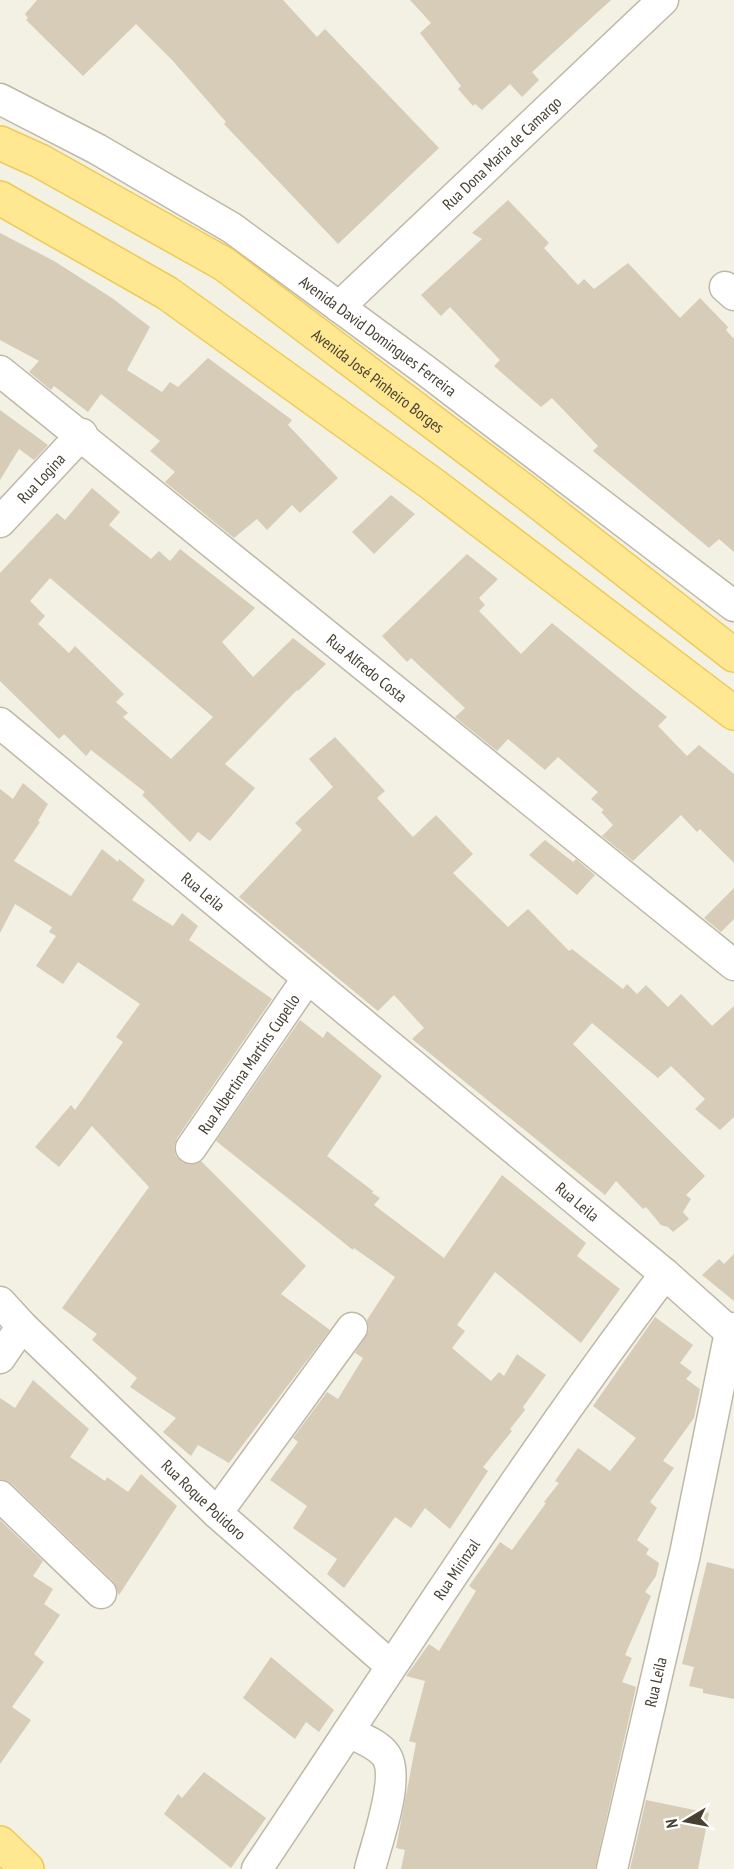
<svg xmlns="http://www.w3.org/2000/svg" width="734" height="1869" font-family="'PT Sans Narrow',sans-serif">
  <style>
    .building { fill: #d6ccb8; fill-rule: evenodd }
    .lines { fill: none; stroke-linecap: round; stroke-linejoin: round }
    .minor-casing { stroke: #c0b8a6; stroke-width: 33 }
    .major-casing { stroke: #edcb58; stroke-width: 36 }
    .minor { stroke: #fff; stroke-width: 30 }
    .major { stroke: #ffe891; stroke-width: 33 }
    .labels { text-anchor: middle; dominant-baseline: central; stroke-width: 4.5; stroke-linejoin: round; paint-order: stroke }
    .street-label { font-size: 16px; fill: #464033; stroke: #fff }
  </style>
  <rect width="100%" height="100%" fill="#f3f0e4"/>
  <path class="building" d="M37,0H283L317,37L325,29L439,148L338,244L224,124L226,122L173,61L136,24L83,76L26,20L28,18L25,14Z
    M410,0H611L532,72L539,80L522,97L510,84L482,110L475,104L473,106L458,89L461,86L420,33L431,23Z
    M508,200L549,243L544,248L578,285L584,279L594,289L628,263L680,318L700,298L728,327L726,330L734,339V552L719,539L709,548L593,451L598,446L552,398L541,407L494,366L500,360L450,307L441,316L421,295L482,239L472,233Z
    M0,233L54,261L112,298L150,327L127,370L162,392L170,382L178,387L208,358L292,420L288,425L338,478L300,513L292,505L267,530L257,519L234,538L165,482L175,472L150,451L160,441L101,394L88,412L54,386L51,390L29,372L39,361L0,340Z
    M0,410L48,445L34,460L19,449L0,480Z
    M92,488L120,512L109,525L151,559L159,551L170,561L180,549L255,608L222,642L253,677L293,638L326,664L298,691L297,690L225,764L255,788L210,841L198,832L190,842L142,795L145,792L91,750L86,756L64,734L59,739L0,681V573L57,513L65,520ZM50,578L213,717L171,759L123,717L128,713L116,702L124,694L75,646L69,653L38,624L45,616L30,601Z
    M391,495L415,514L374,554L352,532Z
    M467,554L498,579L479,598L485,605L479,611L521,654L552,623L667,717L658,726L687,756L699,745L734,774V863L700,829L697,832L681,815L633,861L602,836L613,825L601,812L604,810L591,799L598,792L558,757L545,770L508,739L497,751L455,717L465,708L411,658L407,662L382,636Z
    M335,737L385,791L377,798L413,837L436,815L473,854L453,873L508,927L528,909L569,951L572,949L623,989L627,984L637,994L646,985L668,1007L681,994L712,1026L734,1006V1117L720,1130L695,1109L705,1099L671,1066L658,1078L592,1023L573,1044L705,1176L686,1195L691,1199L683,1212L689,1219L673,1232L668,1227L661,1225L646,1207L643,1209L616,1181L605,1195L412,1039L424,1028L394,995L378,1011L239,897L302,830L295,823L333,787L309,759Z
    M23,783L48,804L38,821L40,822L14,861L71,896L102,849L118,862L119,859L145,880L132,900L173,926L182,913L198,926L189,940L272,999L177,1138L174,1147L176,1156L182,1162L190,1165L201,1161L306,1266L281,1294L330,1330L229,1463L198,1445L191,1456L163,1432L176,1418L130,1387L137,1378L92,1340L97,1334L62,1308L149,1187L92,1126L59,1167L35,1147L71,1105L75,1110L123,1042L116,1037L140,1004L78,962L63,984L36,966L56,936L49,932L52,927L15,904L0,933V789L13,799Z
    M545,840L573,862L576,859L595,875L577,895L529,855Z
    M734,888V919L721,932L704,918Z
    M300,1020L323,1038L327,1031L382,1076L327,1156L373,1191L372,1193L380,1198L374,1205L444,1258L502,1175L586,1243L577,1256L620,1289L581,1343L495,1272L457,1325L465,1331L452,1348L491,1381L499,1372L504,1376L517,1354L546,1375L523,1407L525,1410L510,1429L512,1431L483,1467L488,1471L450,1529L425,1508L411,1528L395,1517L344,1588L327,1574L337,1559L293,1528L307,1506L270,1480L298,1442L293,1438L327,1392L338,1399L363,1358L355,1353L369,1330L367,1320L395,1277L354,1248L353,1250L216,1141Z
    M734,1254V1301L702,1275L719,1259L724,1264Z
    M655,1317L693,1345L680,1363L692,1372L686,1379L700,1389L694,1418L663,1461L674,1468L650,1502L657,1508L637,1540L649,1549L646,1554L659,1563L656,1576L645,1592L651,1596L625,1655L632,1658L622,1682L636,1687L595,1869H401L405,1850L396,1848L416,1743L409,1741L425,1681L406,1676L429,1644L439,1651L476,1591L469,1586L500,1542L512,1550L546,1503L544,1502L559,1483L555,1481L578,1448L610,1471L636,1438L593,1406Z
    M33,1380L89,1429L70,1457L105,1481L107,1477L128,1492L141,1474L177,1506L119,1595L113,1581L12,1484L0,1479V1398L15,1408Z
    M0,1520L43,1561L33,1576L53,1589L44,1604L60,1615L34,1654L44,1662L12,1707L31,1720L0,1764Z
    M707,1562L734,1569V1699L703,1693V1689L689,1686L694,1667L682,1664Z
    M271,1657L334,1710L319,1732L306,1722L295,1739L243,1698Z
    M204,1772L266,1818L231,1868L164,1814L178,1794L182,1798Z
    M646,1800L709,1813L698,1869H630Z"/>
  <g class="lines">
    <g class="minor-casing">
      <g id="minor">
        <path id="s1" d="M0,99L97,149L232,228L425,370L734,606"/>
        <path d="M725,287L734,295"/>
        <path id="s2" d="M339,307L663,0"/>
        <path id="s3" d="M0,371L734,965"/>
        <path id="s4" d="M0,522L82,434"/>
        <path id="s5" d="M0,723L665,1274L730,1332"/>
        <path id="s6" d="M191,1148L307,979"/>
        <path id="s7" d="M0,1302L22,1326L217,1513L390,1665"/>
        <path d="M0,1358L22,1326"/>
        <path d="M0,1496L101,1593"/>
        <path d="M217,1513L352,1328"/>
        <path d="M348,1732C361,1738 375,1743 384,1753C403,1773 376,1844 370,1869"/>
        <path id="s8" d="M257,1869C391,1669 520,1466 665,1274"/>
        <path id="s9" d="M612,1869L685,1554L730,1332L734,1328"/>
      </g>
    </g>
    <g class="major-casing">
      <g id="major">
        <path id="s10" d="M0,143L40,161L224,264L528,494L734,655"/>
        <path d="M0,198L167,293L431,483L734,713"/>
        <path d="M0,1843L27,1869"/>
      </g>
    </g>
    <use href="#minor" class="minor"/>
    <use href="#major" class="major"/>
  </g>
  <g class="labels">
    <g class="street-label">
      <text stroke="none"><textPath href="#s2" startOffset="224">Rua Dona Maria de Camargo</textPath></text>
      <text stroke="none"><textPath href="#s1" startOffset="447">Avenida David Domingues Ferreira</textPath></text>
      <text stroke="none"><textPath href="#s10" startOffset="448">Avenida José Pinheiro Borges</textPath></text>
      <text stroke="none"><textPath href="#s4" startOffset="60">Rua Logina</textPath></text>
      <text stroke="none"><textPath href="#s3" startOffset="472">Rua Alfredo Costa</textPath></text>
      <text stroke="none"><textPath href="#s5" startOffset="264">Rua Leila</textPath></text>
      <text stroke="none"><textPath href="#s6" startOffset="102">Rua Albertina Martins Cupello</textPath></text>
      <text stroke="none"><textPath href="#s5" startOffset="750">Rua Leila</textPath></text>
      <text stroke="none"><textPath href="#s7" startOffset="284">Rua Roque Polidoro</textPath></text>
      <text stroke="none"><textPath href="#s8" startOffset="360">Rua Mirinzal</textPath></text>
      <text stroke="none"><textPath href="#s9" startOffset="192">Rua Leila</textPath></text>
    </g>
  </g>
  <g transform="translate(686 1821) rotate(260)" stroke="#ffffff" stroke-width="4.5" paint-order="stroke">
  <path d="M0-4.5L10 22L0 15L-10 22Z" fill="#464033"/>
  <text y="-9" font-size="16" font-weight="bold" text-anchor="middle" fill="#464033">N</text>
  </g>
</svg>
